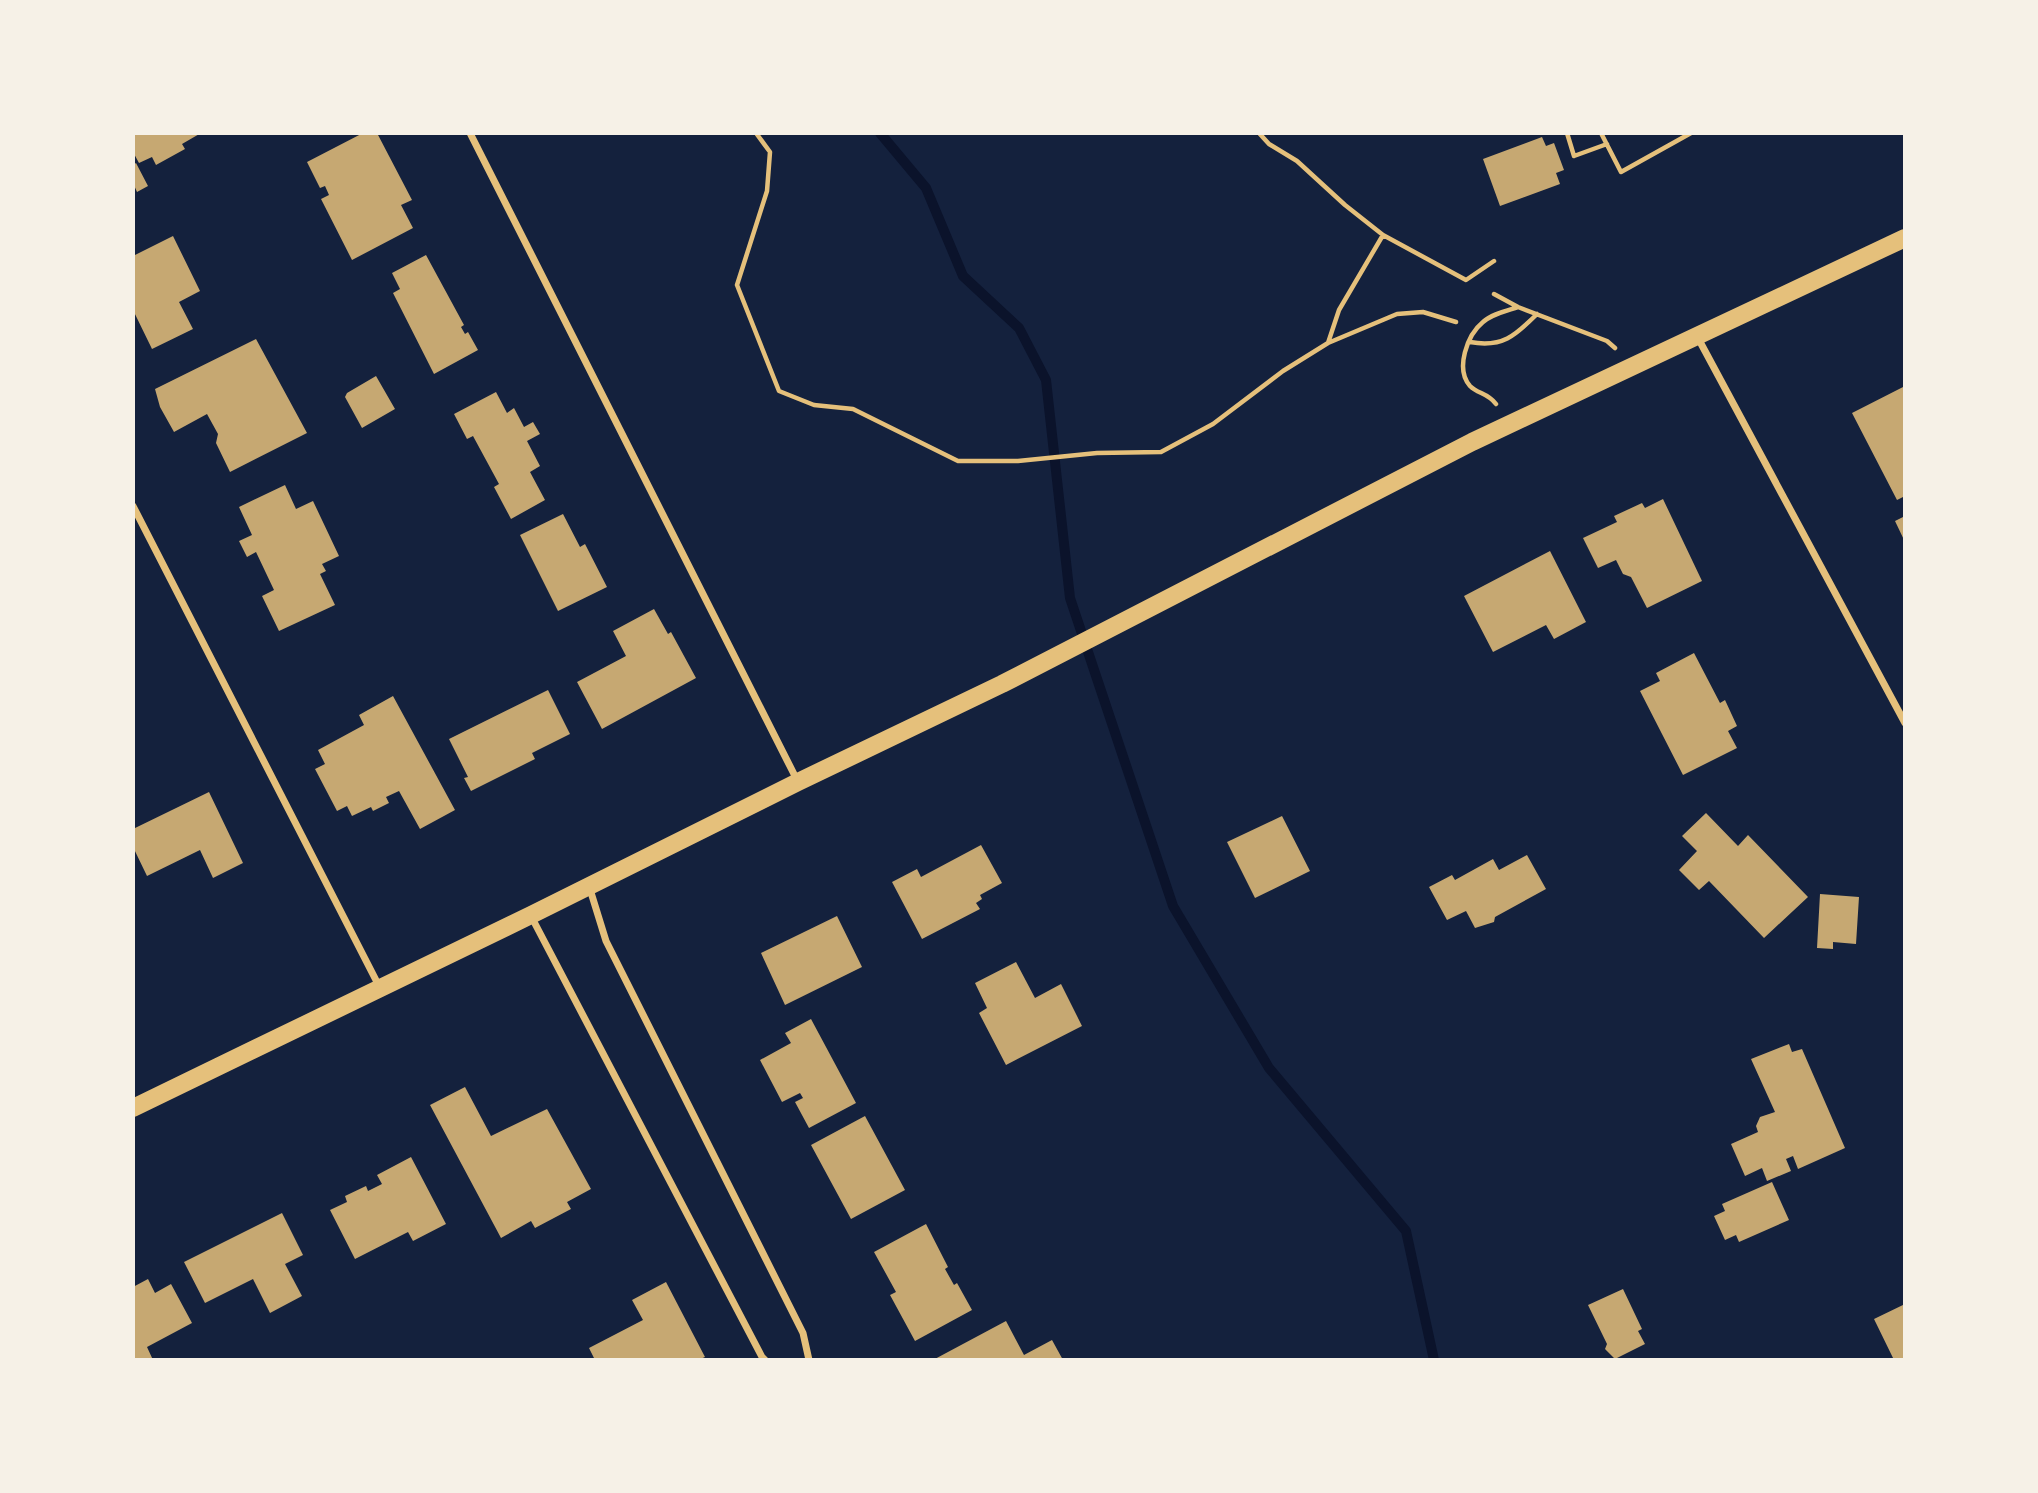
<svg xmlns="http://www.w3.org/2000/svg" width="2038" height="1493" font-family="'Source Sans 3',sans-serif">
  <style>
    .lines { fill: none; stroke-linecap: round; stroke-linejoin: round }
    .stream { stroke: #0b132b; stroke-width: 10 }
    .building { fill: #c6a872 }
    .path { stroke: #e5c07b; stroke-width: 4.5 }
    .minor { stroke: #e5c07b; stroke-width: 7 }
    .primary { stroke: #e5c07b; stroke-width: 18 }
  </style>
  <rect width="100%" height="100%" fill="#14213d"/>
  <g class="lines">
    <path class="stream" d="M880,133L926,188L963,276L1019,328L1046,380L1070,598L1173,906L1269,1068L1406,1231L1434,1360"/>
  </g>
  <path class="building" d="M133,133H201L182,144L185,149L156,165L152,157L139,163L133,152Z
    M363,133H377L412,200L401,205L413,228L352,260L321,199L329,195L325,186L320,188L307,162Z
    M1542,137L1546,146L1554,143L1564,170L1556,173L1560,184L1500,206L1483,159Z
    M136,163L148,186L137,192L133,183V165Z
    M173,236L200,291L179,302L193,329L152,349L133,310V256Z
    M426,255L464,325L461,327L465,334L468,332L478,350L434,374L393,293L400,289L392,273Z
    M256,339L307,433L230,472L216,443L218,434L207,414L174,432L160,407L155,389Z
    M376,376L395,409L362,428L345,397L347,393Z
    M1905,386V496L1897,500L1852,413Z
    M496,392L507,413L514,408L524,427L533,422L540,434L527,441L540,466L530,472L545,500L511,519L494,487L499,484L473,436L467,439L454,414Z
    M285,485L296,509L313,501L339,556L322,564L326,571L320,574L335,605L279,631L262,596L274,590L256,552L247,557L239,541L252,535L239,507Z
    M1663,499L1702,581L1647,608L1631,577L1623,574L1616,560L1598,568L1583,538L1617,522L1614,516L1642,503L1645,508Z
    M563,514L580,547L585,544L607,587L558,611L520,535Z
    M1905,516V542L1895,521Z
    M1550,551L1586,622L1554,639L1546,625L1493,652L1464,596Z
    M654,609L668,634L671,632L696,678L602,729L577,682L626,656L613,631Z
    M1694,653L1720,703L1725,700L1737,726L1728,731L1737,748L1683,775L1640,691L1660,681L1656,673Z
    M548,690L570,734L532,753L535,759L471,791L464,778L468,777L449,739Z
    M393,696L455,810L420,829L399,791L386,797L389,803L373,811L371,807L352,816L347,806L337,811L315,769L325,764L318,750L364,725L359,715Z
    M209,792L243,863L213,878L200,850L147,876L133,847V829Z
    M1706,813L1738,846L1748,835L1808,897L1764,938L1709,881L1699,890L1679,870L1697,851L1682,836Z
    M1282,816L1310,871L1255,898L1227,842Z
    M981,845L1002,883L980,895L982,899L976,903L980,909L922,939L892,882L917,869L921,877Z
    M1527,855L1546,889L1495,917L1494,922L1475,928L1466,911L1447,920L1429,887L1452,875L1455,880L1493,859L1499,870Z
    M1820,894L1859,897L1856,944L1833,942V949L1817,948Z
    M837,916L862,967L785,1005L761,953Z
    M1016,962L1035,998L1061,984L1082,1026L1006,1065L979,1013L987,1008L975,983Z
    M811,1019L856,1103L809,1128L795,1102L803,1098L800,1093L782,1102L760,1060L791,1043L785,1033Z
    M1789,1044L1792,1052L1802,1049L1845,1148L1798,1169L1793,1156L1786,1159L1791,1171L1767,1181L1762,1168L1745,1176L1731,1144L1758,1132L1756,1126L1760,1117L1775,1112L1751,1059Z
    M465,1087L491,1136L547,1109L591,1189L567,1202L571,1209L535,1228L531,1221L501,1238L430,1105Z
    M865,1116L905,1190L851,1219L811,1145Z
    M411,1157L446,1224L413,1241L408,1232L355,1259L330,1210L347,1202L345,1196L366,1186L368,1191L382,1184L377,1175Z
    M1772,1182L1789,1220L1739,1242L1736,1235L1725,1240L1714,1216L1725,1211L1722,1204Z
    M282,1213L303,1255L285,1264L302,1296L270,1313L253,1279L205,1303L184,1262Z
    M926,1224L948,1267L945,1269L954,1285L957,1283L972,1310L915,1341L890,1295L896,1292L874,1252Z
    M148,1279L155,1293L171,1284L192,1323L147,1347L153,1360H133V1287Z
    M666,1282L705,1357L698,1360H595L589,1348L643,1320L632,1300Z
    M1623,1289L1642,1329L1638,1331L1645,1344L1615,1359L1605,1349L1607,1344L1588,1305Z
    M1905,1304V1360H1894L1874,1319Z
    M1006,1321L1024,1355L1052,1340L1063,1360H933Z"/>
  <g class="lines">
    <path class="path" d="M756,133L770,152L767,191L737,285L779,391L814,405L853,409L958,461H1018L1097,453L1161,452L1213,424L1283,371L1328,343L1339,310L1383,235
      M1259,133L1269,144L1297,161L1345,205L1383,235L1466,280L1494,261
      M1567,133L1574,156L1607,144
      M1601,133L1621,172L1691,133
      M1494,294L1518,307L1607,341L1615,348
      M1470,342C1502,348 1515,336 1537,314
      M1328,343L1397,314L1423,312L1456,322
      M1496,404C1488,393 1478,394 1470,386C1455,369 1467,335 1483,322C1492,314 1506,311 1518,307"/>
    <path class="minor" d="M470,133L798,782
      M1698,338L1905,723
      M133,506L380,988
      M589,886L606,941L803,1333L809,1360
      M531,916L762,1357L765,1360"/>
    <path class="primary" d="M133,1108L531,915L798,782L1002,684L1472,442L1905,238"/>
  </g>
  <rect width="2038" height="1493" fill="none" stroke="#f6f1e7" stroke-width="270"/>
</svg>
